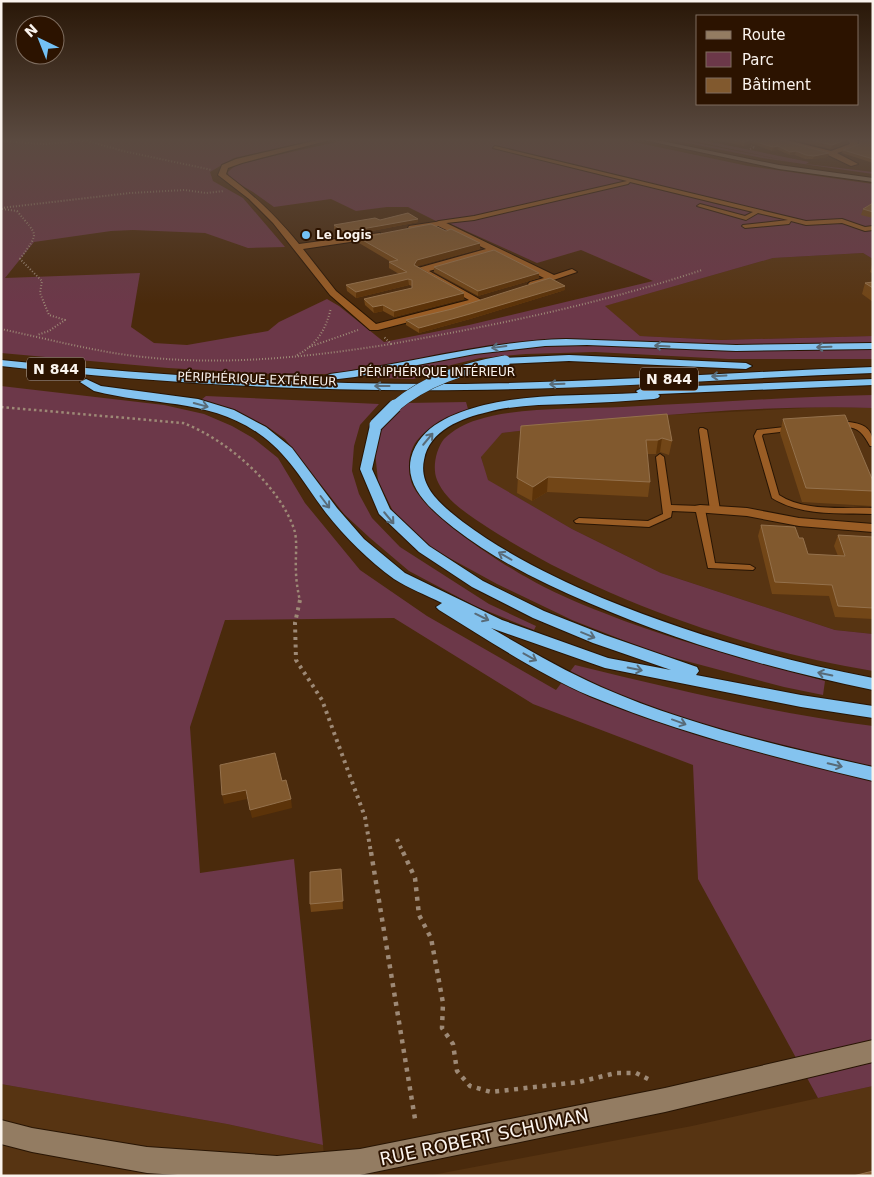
<svg xmlns="http://www.w3.org/2000/svg" width="874" height="1177" font-family="'DejaVu Sans',sans-serif">
  <style>
    .built { fill: #573412 }
    .green { fill: #6c3849 }
    .lines { fill: none; stroke-linecap: round; stroke-linejoin: round }
    .lane-casing { stroke: #281504; stroke-width: 2 }
    .street-casing { stroke: #281504; stroke-width: 2 }
    .secondary-casing { stroke: #281504; stroke-width: 2 }
    .highway-casing { stroke: #281504; stroke-width: 2 }
    .path-far3 { stroke: #9d8976; stroke-width: 2; stroke-dasharray: 1 2; stroke-linecap: butt }
    .path-far2 { stroke: #9d8976; stroke-width: 2.5; stroke-dasharray: 2.5 3; stroke-linecap: butt }
    .path-far1 { stroke: #9d8976; stroke-width: 4; stroke-dasharray: 3 4.5; stroke-linecap: butt }
    .path { stroke: #9d8976; stroke-width: 4.5; stroke-dasharray: 4 5.5; stroke-linecap: butt }
    .lane { fill: #9a5d25; fill-rule: evenodd }
    .street { fill: #9a5d25; fill-rule: evenodd }
    .secondary { fill: #937c62; fill-rule: evenodd }
    .highway { fill: #84c3ef; fill-rule: evenodd }
    .highway-bridge-far1-casing { stroke: #281504; stroke-width: 12; stroke-linecap: butt }
    .highway-bridge-casing { stroke: #281504; stroke-width: 15; stroke-linecap: butt }
    .highway-bridge-far1 { stroke: #84c3ef; stroke-width: 11 }
    .highway-bridge { stroke: #84c3ef; stroke-width: 13 }
    .wall { fill: #724617 }
    .shaded-wall { fill: #5c3309 }
    .building { fill: #81592e; stroke: #94714c }
    .oneway { stroke: #586b78 }
    .poi-dot { fill: #73c1f5; stroke: #2c1300; stroke-width: 2 }
    .labels { text-anchor: middle; dominant-baseline: central; stroke-width: 4; stroke-linejoin: round; paint-order: stroke }
    .far-poi-label { font-size: 12px; font-weight: bold; fill: #faf3ed; stroke: #2c1300; text-anchor: start }
    .far-street-label { font-size: 12px; fill: #faf3ed; stroke: #2c1300 }
    .shield { fill: #2c1300; stroke: #bcb0a6; stroke-width: 1 }
    .shield-label { font-size: 14px; font-weight: bold; fill: #faf3ed }
    .near-street-label { font-size: 18px; fill: #faf3ed; stroke: #2c1300 }
  </style>
  <rect width="100%" height="100%" fill="#4a2a0c"/>
  <path class="built" d="M863,253L873,259V336L721,340L640,336L604,306L773,258Z
    M826,407L873,408V634L835,630L661,573L572,529L487,480L481,456L502,433L628,417Z
    M1,1084L227,1124L323,1145L326,1176H1Z
    M873,1086V1176H427L692,1126Z"/>
  <path class="green" d="M1,139H318L234,158L210,172L213,181L243,198L285,247L248,248L205,233L133,230L111,231L34,242L5,278L140,273L131,327L154,343L187,345L268,331L279,322L327,299L339,306L384,342L469,325L653,281L581,250L537,263L442,220L436,221L408,207H387L356,211L331,199L274,207L253,192L229,178L228,172L237,164L350,139H620L748,166L873,184V259L863,253L773,258L605,306L640,336L721,340L873,336V359H728L595,352L526,354L480,358L439,368L414,379L378,378L359,370L326,374L291,375L168,368L1,353Z
    M667,139H676L788,161L684,139H696L809,162L806,164L873,172V174L762,158Z
    M1,386L164,405L204,414L232,426L253,438L278,458L305,503L360,570L427,616L556,690L575,665C673,689 772,713 873,726V1086L818,1098L698,879L693,765L533,704L394,618L225,620L190,727L200,873L294,859L323,1145L227,1124L1,1084Z
    M873,395V408C749,404 624,418 502,433L481,457L488,480L572,529L661,573L835,630L873,634V671C832,664 790,655 750,643C659,616 570,580 490,529C472,517 446,502 437,480C432,468 436,449 444,439C453,430 466,423 477,420C517,407 579,409 622,407C705,403 789,397 873,395Z
    M206,396L379,404L360,425L354,446L352,471L359,494L372,518L400,547L489,604L536,626L534,630L475,606L409,571L370,538L344,514L285,439L268,427L233,410L201,400Z
    M466,402L468,409C450,418 422,428 413,447C408,457 408,470 411,481C419,510 498,562 526,577C550,591 578,603 604,613C676,642 751,660 825,681L823,695L784,687L656,653L572,620L497,584L433,549L395,515L378,481L375,452L382,427L406,403Z"/>
  <g class="lines">
    <g class="lane-casing">
      <path id="lane" d="M495,146L806,221L842,219L865,227L873,226V230L865,231L842,223L806,225L791,221L789,224L745,228L742,226L743,225L788,220L758,213L746,220L697,206L700,204L745,216L753,212L630,182L628,184L474,220L437,224V222L439,221L474,216L627,181L493,148Z
        M849,422C865,424 873,429 873,446H870C863,433 858,426 842,427C837,427 835,428 831,425L835,423Z
        M794,426H797V430L763,434L762,436L779,495C805,512 843,507 873,508V514C840,513 800,516 772,498L754,436L757,430Z
        M700,428H703L707,430L720,510L715,513L710,510L699,430Z
        M660,454L664,457L671,505L700,506L705,509L715,563L750,565L755,568L753,570L708,568L696,512L672,511L671,517L649,527L576,523L574,521L579,518L648,521L663,514L656,457Z"/>
    </g>
    <g class="street-casing">
      <path id="street" d="M322,139H334L242,163L228,168L226,174C255,196 276,216 299,244L380,233V237L377,238L303,249L336,291L376,324L469,300L416,270L418,268L486,249L438,226L412,231L408,228L409,226L442,221L554,275L572,269L577,272L533,287L528,284L530,282L544,278L494,253L429,271L483,301L482,303L378,330H370L330,295L273,223L249,199L218,175L222,165L236,159Z
        M771,139H783L831,151L850,144L848,139H856L858,141L857,147L837,153L858,164L851,166L828,155Z
        M700,505L747,508L799,518L873,524V532L799,526L747,516L695,512L693,509L695,506Z"/>
    </g>
    <g class="secondary-casing">
      <path id="secondary" d="M639,139H652L779,165L873,178V182L779,169Z
        M873,1040V1062L665,1112L360,1175L193,1176L147,1173L32,1152L1,1144V1120L32,1128L147,1147L277,1156L360,1149L665,1088Z"/>
    </g>
    <g class="highway-casing">
      <path id="highway" d="M566,339L736,345L873,343V349L736,351L587,345L545,346L475,354L355,377L330,380L324,377L330,374C409,364 486,341 566,339Z
        M569,355L746,363L752,366L746,369L569,361L505,364L500,361L505,358Z
        M1,360C155,376 310,385 465,384C601,382 737,372 873,367V373C737,378 601,389 465,390C310,392 155,383 1,366Z
        M86,379L101,386L198,399L234,410L266,427L292,448L337,508L364,539L405,573L502,620L608,658L671,670L593,643L533,618L472,587L419,552L379,514L360,469L370,425L372,422H380L382,425L372,469L390,509L429,546L483,581L544,611L605,635L697,667L699,671L696,675L801,695L873,706V718L801,707L605,668L491,628C527,649 563,670 601,687C687,725 781,746 873,767V781C777,758 682,734 590,696C537,673 488,640 439,610L436,607L442,603C426,595 408,588 394,579C369,561 345,537 326,513C305,485 288,453 258,433C207,398 151,406 94,391L80,382Z
        M873,379V385L658,394L660,396L658,398L654,399C626,401 597,403 569,404C542,405 514,405 488,412C462,418 429,430 424,460C418,488 444,507 463,522C506,554 553,577 602,598C690,634 780,660 873,678V690C775,670 681,643 589,603C542,583 495,560 454,528C434,512 404,488 411,458C420,425 454,413 484,405C533,393 588,396 638,393L636,391L642,388Z"/>
    </g>
    <path class="path-far3" d="M81,139L123,151L212,170
      M624,139L631,140
      M1,141L43,144L83,141
      M750,149L755,147L751,146
      M1,208L130,193L185,190L206,193L224,191
      M2,209L17,211C38,237 40,231 20,259L42,281L40,293L49,315L65,320L49,331L37,335
      M1,329C43,338 85,349 127,355C215,367 304,358 391,344L384,337
      M391,344C496,325 600,304 702,270
      M309,347L358,330
      M297,355C317,345 326,329 331,308"/>
    <path class="path-far2" d="M1,407L183,423C226,439 279,485 294,529C298,541 295,558 296,571C296,581 298,591 300,602"/>
    <path class="path-far1" d="M300,600L295,623L296,660L322,700L365,817L371,853
      M397,839L403,853"/>
    <path class="path" d="M371,852L415,1119
      M403,852L415,878L419,915L431,938L443,1003L442,1028L453,1044L457,1071L470,1086L491,1092L579,1082L616,1073H636L652,1081"/>
    <use href="#lane" class="lane"/>
    <use href="#street" class="street"/>
    <use href="#secondary" class="secondary"/>
    <use href="#highway" class="highway"/>
    <g class="highway-bridge-far1-casing">
      <path id="highway-bridge-far1" d="M394,407C426,380 464,368 505,361"/>
    </g>
    <g class="highway-bridge-casing">
      <path id="highway-bridge" d="M376,425L395,406"/>
    </g>
    <use href="#highway-bridge-far1" class="highway-bridge-far1"/>
    <use href="#highway-bridge" class="highway-bridge"/>
  </g>
  <path class="wall" d="M710,139H778L828,157L813,159H805L795,155H790L778,150L772,151L750,143L744,146Z
    M790,139H848V143L831,149Z
    M858,139H873V163L842,153L843,150L859,144L860,141Z
    M873,203V218L861,215L863,209Z
    M418,219V222L346,236L334,229V225L380,220Z
    M446,231L480,243V249L417,266L464,293V299L394,317L383,311L374,313L365,305L364,299L412,288V286L409,285L356,298L347,291L346,285L399,274L389,268V262H391L359,243V238Z
    M873,261V274L870,272Z
    M434,267L539,278L478,296L434,272Z
    M873,282V302L862,294L865,283Z
    M565,290L470,319L419,333L406,325V320Z
    M667,414L672,441L669,455L660,452L656,454H647L650,482L648,497L547,492L532,501L517,493L521,426Z
    M783,419L873,481L872,506L802,502L780,433Z
    M761,525L808,554L838,556L834,546L838,535L873,537V619L835,617L829,596L772,594L758,536Z
    M341,869L343,909L311,912L310,904Z"/>
  <path class="shaded-wall" d="M848,139V143L831,149L832,145Z
    M750,140V143L744,146V142Z
    M778,146V150L772,151L773,147Z
    M796,151L795,155H790V152Z
    M829,153L828,157L813,159L814,156Z
    M418,219V222L346,236L345,232Z
    M480,243V249L418,266L414,265L417,260Z
    M539,273V278L478,296V291Z
    M408,279L409,285L356,298V292Z
    M565,286V290L470,319L419,333V328Z
    M464,293V299L394,317V311Z
    M383,305V311L374,313L373,307Z
    M662,438L660,452L656,454L658,440Z
    M548,477L547,492L532,501L533,487Z
    M246,790L247,799L224,804L222,795Z
    M291,799L292,808L252,818L250,810Z"/>
  <path class="building" d="M728,139H777L829,153L814,156L806,155L796,151L790,152L778,146L773,147L750,140L744,142Z
    M806,139H848L832,145Z
    M860,139H873V159L843,150L860,144Z
    M873,203V212L863,209Z
    M408,213L418,219L345,232L334,225L375,218L380,220Z
    M431,224L446,231L451,229L480,243L417,260L414,265L464,293L394,311L383,305L373,307L364,299L412,288V280L408,279L356,292L346,285L407,272L389,262L398,260L359,238Z
    M494,250L539,273L478,291L434,267Z
    M550,278L565,286L470,314L419,328L406,320L452,309Z
    M873,282V288L865,283Z
    M667,414L672,441L662,438L658,440H646L650,482L548,477L533,487L517,478L521,426Z
    M845,415L873,481V491L806,488L783,419Z
    M761,525L795,527L799,538H803L808,554L845,556L838,535L873,537V608L838,606L832,585L775,582Z
    M275,753L282,781L286,780L291,799L250,810L246,790L222,795L220,765Z
    M341,869L343,901L310,904V872Z
    M873,1171V1176H853Z"/>
  <defs><path id="oneway-shaft" d="M-6 0H5M1.5-3L5.5 0L1.5 3" fill="none" stroke-width="1.6" stroke-linecap="round" stroke-linejoin="round" transform="scale(1.25)"/></defs>
  <g class="oneway">
    <use href="#oneway-shaft" transform="translate(662 346) rotate(-177)"/>
    <use href="#oneway-shaft" transform="translate(499 347) rotate(172)"/>
    <use href="#oneway-shaft" transform="translate(824 347) rotate(178)"/>
    <use href="#oneway-shaft" transform="translate(719 376) rotate(177)"/>
    <use href="#oneway-shaft" transform="translate(557 384) rotate(178)"/>
    <use href="#oneway-shaft" transform="translate(382 386) rotate(-180)"/>
    <use href="#oneway-shaft" transform="translate(201 405) rotate(15)"/>
    <use href="#oneway-shaft" transform="translate(428 439) rotate(-50)"/>
    <use href="#oneway-shaft" transform="translate(325 502) rotate(53)"/>
    <use href="#oneway-shaft" transform="translate(389 518) rotate(50)"/>
    <use href="#oneway-shaft" transform="translate(505 556) rotate(-150)"/>
    <use href="#oneway-shaft" transform="translate(482 617) rotate(26)"/>
    <use href="#oneway-shaft" transform="translate(588 635) rotate(22)"/>
    <use href="#oneway-shaft" transform="translate(530 657) rotate(29)"/>
    <use href="#oneway-shaft" transform="translate(635 669) rotate(11)"/>
    <use href="#oneway-shaft" transform="translate(825 674) rotate(-168)"/>
    <use href="#oneway-shaft" transform="translate(679 722) rotate(20)"/>
    <use href="#oneway-shaft" transform="translate(835 765) rotate(13)"/>
  </g>
  <linearGradient id="sky" x2="0" y2="1"><stop stop-color="#291707"/><stop offset="0.46" stop-color="#5a4a40"/><stop offset="1" stop-color="#5a4a40" stop-opacity="0"/></linearGradient>
  <rect width="874" height="304" fill="url(#sky)"/>
  <circle class="poi-dot" cx="306" cy="235" r="5"/>
  <g class="labels">
    <g class="far-poi-label">
      <text x="316" y="235">Le Logis</text>
    </g>
    <g class="far-street-label">
      <text x="437" y="372">PÉRIPHÉRIQUE INTÉRIEUR</text>
      <text transform="translate(257 379) rotate(2)">PÉRIPHÉRIQUE EXTÉRIEUR</text>
    </g>
    <g class="shield">
      <rect x="27" y="357.5" width="58" height="23" rx="4"/>
      <rect x="640" y="367.5" width="58" height="23" rx="4"/>
    </g>
    <g class="shield-label">
      <text x="56" y="369">N 844</text>
      <text x="669" y="379">N 844</text>
    </g>
    <g class="near-street-label">
      <text transform="translate(484 1137) rotate(-12)">RUE ROBERT SCHUMAN</text>
    </g>
  </g>
  <rect width="874" height="1177" fill="none" stroke="#faf3ed" stroke-width="5"/>
  <rect x="696" y="15" width="162" height="90" fill="#2c1300" stroke="#7e6d5f"/>
  <rect x="706" y="31" width="25" height="8" fill="#937c62" stroke="#7e6d5f"/>
  <text x="742" y="40" font-size="15" fill="#faf3ed">Route</text>
  <rect x="706" y="52" width="25" height="15" fill="#6c3849" stroke="#7e6d5f"/>
  <text x="742" y="65" font-size="15" fill="#faf3ed">Parc</text>
  <rect x="706" y="78" width="25" height="15" fill="#81592e" stroke="#7e6d5f"/>
  <text x="742" y="90" font-size="15" fill="#faf3ed">Bâtiment</text>
  <g transform="translate(40 40) rotate(317)"><circle r="24" fill="#2c1300" stroke="#7e6d5f"/>
  <path d="M0-4L9 19L0 12L-9 19Z" fill="#73c1f5"/>
  <text y="-8" font-size="14" font-weight="bold" text-anchor="middle" fill="#faf3ed">N</text>
  </g>
</svg>
